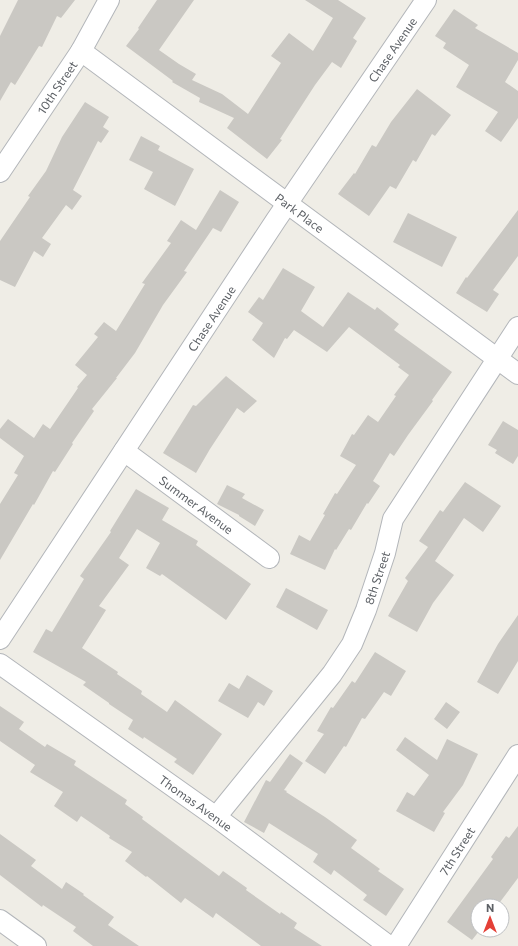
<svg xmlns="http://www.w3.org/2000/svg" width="518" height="946" font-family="Commissioner,sans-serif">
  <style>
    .building { fill: #cac8c3 }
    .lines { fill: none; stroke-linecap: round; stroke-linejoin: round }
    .minor-casing { stroke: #b3b6ba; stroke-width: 22 }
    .minor { stroke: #fff; stroke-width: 20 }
    .labels { text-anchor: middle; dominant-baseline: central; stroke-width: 3; stroke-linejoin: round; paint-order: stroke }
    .street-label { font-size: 12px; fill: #5d6166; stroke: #fff }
  </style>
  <rect width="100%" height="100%" fill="#efede6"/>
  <path class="building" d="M18,0H75L61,18L57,16L42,47L39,46L15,85L11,82L0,101V36Z
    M157,0H194L159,50L179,64L196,74L192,80L222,94L248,114L281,63L271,56L289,33L313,51L333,18L305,0H338L366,18L353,38L357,41L341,68L332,62L315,85L280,139L282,140L267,159L227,128L234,118L199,102L200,98L172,82L173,81L126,46L139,29L138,28Z
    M454,9L478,25L475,28L518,53V60L505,82L518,91V118L501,142L485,131L498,112L456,87L469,65L443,48L446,43L435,36Z
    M417,89L451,115L435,136L432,134L416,162L413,160L396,189L390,186L369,216L338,194L354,173L355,174L372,145L376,147L391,122Z
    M85,102L109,117L103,127L109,131L101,143L98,141L73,190L82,196L72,210L66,205L42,238L51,244L43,257L34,251L15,287L0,280V241L30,197L28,196L46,171L62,137Z
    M141,136L160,146L158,150L194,169L175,206L144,189L153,172L129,160Z
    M220,190L239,202L221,232L213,228L184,271L187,272L163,305L135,353L116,378H117L92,409L94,411L72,443L73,444L55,472L53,471L34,505L33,504L0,560V504L18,475L14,473L24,456L0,438V429L8,419L34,438L43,424L50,429L78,388L77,387L87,375L75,365L98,337L94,334L104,322L116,331L145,284L142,283L171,243L167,241L181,220L196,230Z
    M518,210V256L493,290L499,294L487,312L456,293L466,277L467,278Z
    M408,213L457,237L442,267L393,242Z
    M283,268L315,287L301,311L323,327L348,292L375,310L377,307L399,324L394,330L452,372L432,400L433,401L408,435L394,456L390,453L373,481L380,486L368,504L367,503L351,530L349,529L336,550L335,549L325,570L290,554L299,535L310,541L325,515L323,514L335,493L337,494L356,465L340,456L352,434L354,435L368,415L378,422L396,396L394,395L409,375L398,367L400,365L349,327L327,352L294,330L287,339L285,338L274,358L252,340L263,323L248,312L259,297L263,300Z
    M226,376L257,401L244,413L237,408L210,449L196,473L163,453L193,405L196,406Z
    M503,421L518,430V456L513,464L495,453L497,450L488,445Z
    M465,482L501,506L483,532L464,518L435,561L454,575L433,603L417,632L388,616L408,581L405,578L428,547L419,541L440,510L443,512Z
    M227,485L245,494L242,498L264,510L255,526L239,516V515L217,504Z
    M136,489L169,508L162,520L198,541L196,545L251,584L226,620L162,574L160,576L146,568L160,543L137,529L119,558L129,565L99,606L106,610L82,648L118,672L117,674L142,691L141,694L167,712L175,700L222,734L193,775L174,762L177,759L144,737L143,739L128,729L133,720L109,704V703L83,685L86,682L33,652L46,629L52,632L84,579L80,576L111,532L110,531Z
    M286,588L328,610L317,630L276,607Z
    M518,615V661L498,694L477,682L498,644Z
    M375,652L406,671L391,696L384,692L365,719L362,718L346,747L344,746L325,774L305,761L324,734L317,731L331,707L333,708L352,681L355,683Z
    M247,675L273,691L264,706L258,702L248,718L218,701L229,683L239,689Z
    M446,702L460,712L447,729L434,719Z
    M0,706L24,722L19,729L45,747L47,744L76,761L74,765L127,800L125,804L143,817L142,819L219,876L223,871L247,888L246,890L280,914L281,912L297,923L294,928L322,946H261L216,913L213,918L185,898L181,903L147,876L146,877L125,861L132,852L109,838L110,836L81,816L77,822L54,806L63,792L30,772L35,765L0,741Z
    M405,737L437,760L447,739L478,754L463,785L443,812L445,813L434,832L396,811L407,792L414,796L429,775L396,750Z
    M290,754L303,763L284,790L287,791L286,792L325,817L357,840L351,848L380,869L378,871L404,889L386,916L363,900L367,895L334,870L331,875L313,862L318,854L269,823L264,833L244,822L266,780L270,782Z
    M518,826V878L497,906H478V930H480L472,940L447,922L493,859L491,857L506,836L509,838Z
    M0,834L36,860L31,866L62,889L66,882L84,894L83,895L114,917L108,925L139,946H93L73,931L76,927L43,905L42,907L0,875Z"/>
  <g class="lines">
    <g class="minor-casing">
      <g id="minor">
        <path id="s1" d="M81,51L518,374"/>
        <path id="s2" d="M0,172L81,51L109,0"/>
        <path id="s3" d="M124,451L269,558"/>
        <path id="s4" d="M0,639L276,220L426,0"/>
        <path id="s5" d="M0,664L216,817L389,946"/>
        <path id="s6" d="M216,817L332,674L352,644L366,610L385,553L393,519L518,327"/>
        <path d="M0,920L36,946"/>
        <path id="s7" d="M396,946L518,755"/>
      </g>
    </g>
    <use href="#minor" class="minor"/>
  </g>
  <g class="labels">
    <g class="street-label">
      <text stroke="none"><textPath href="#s4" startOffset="708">Chase Avenue</textPath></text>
      <text stroke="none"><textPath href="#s2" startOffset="102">10th Street</textPath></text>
      <text stroke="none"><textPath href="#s1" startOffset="272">Park Place</textPath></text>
      <text stroke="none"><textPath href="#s4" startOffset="384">Chase Avenue</textPath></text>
      <text stroke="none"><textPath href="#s3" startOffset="90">Summer Avenue</textPath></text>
      <text stroke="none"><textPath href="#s6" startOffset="291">8th Street</textPath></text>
      <text stroke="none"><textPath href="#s5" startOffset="240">Thomas Avenue</textPath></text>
      <text stroke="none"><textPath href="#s7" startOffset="113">7th Street</textPath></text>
    </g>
  </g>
  <g transform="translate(490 918)"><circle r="19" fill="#ffffff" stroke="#bec0c2"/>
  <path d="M0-3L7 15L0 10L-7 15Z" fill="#e44037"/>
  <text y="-6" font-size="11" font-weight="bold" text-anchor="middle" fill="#5d6166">N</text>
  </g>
</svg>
